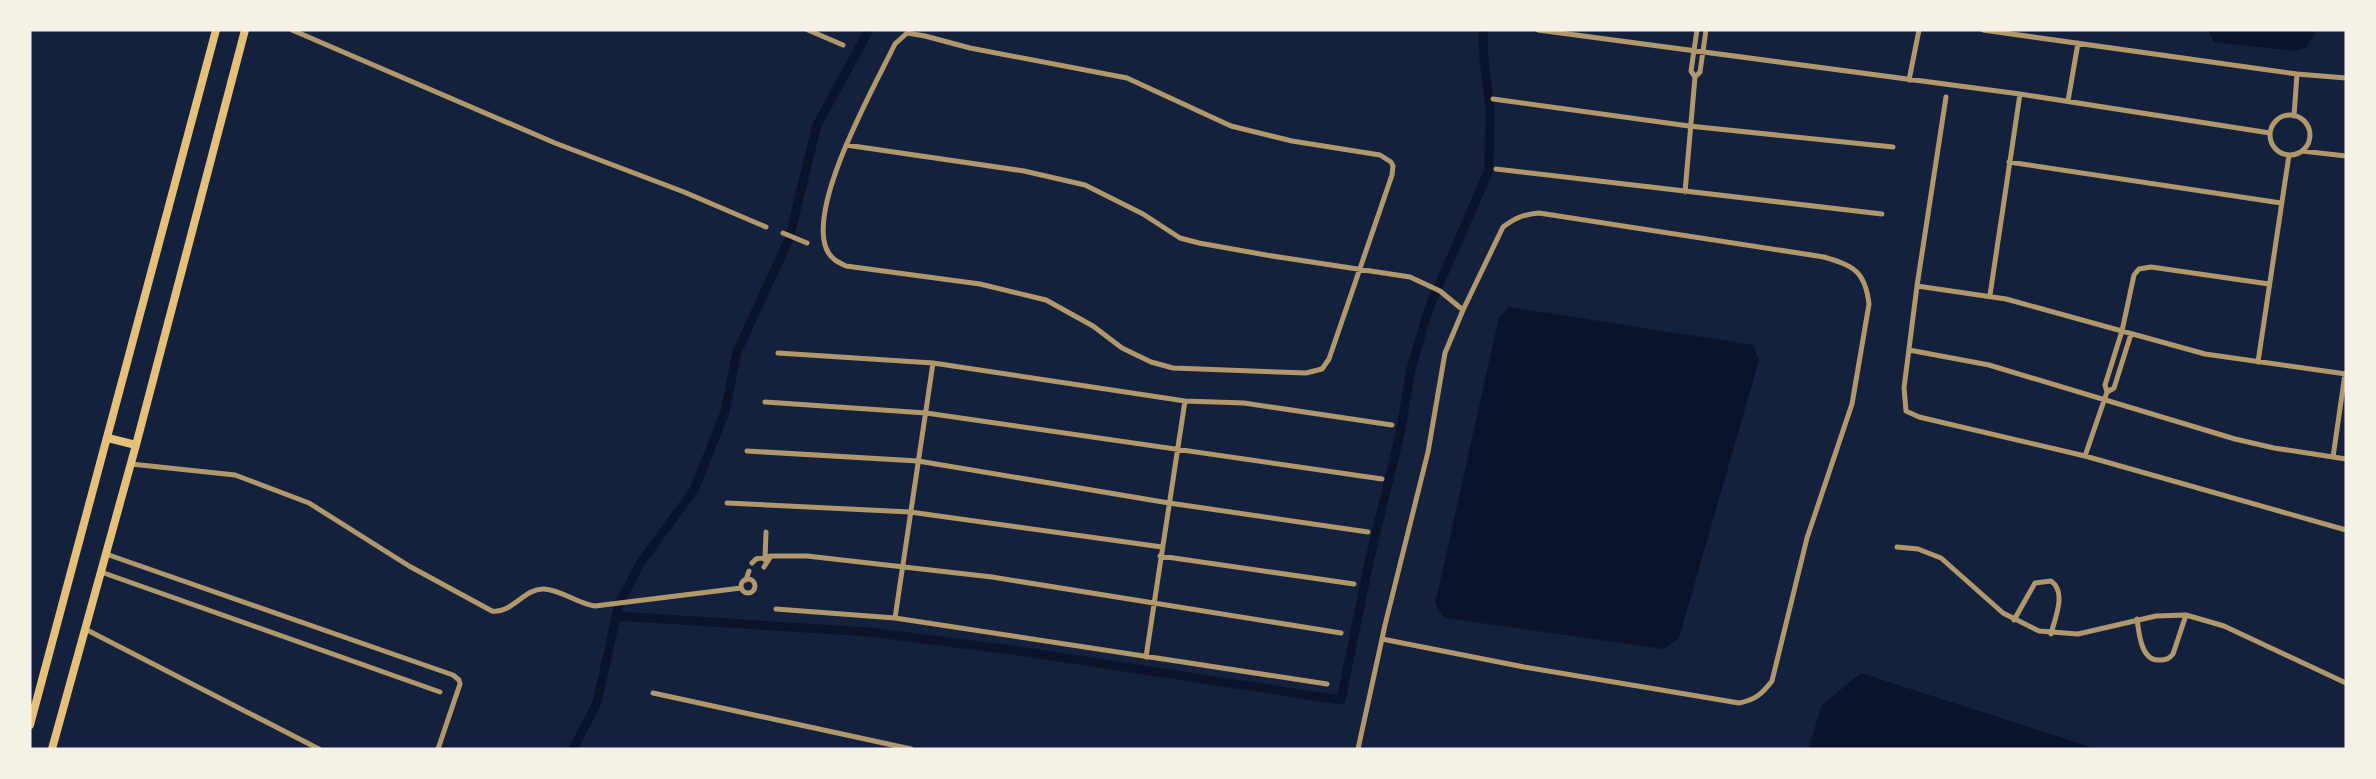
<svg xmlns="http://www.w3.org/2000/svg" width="2376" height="779" font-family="Mulish,sans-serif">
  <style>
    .water { fill: #0b132b }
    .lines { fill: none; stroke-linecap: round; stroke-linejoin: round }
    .canal { stroke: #0b132b; stroke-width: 9 }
    .minor { stroke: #b1986c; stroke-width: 5 }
    .primary { stroke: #e5c07b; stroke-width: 8 }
  </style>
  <rect width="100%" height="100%" fill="#14213d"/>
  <path class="water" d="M2208,30H2317L2306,48L2295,51L2214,42Z
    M1509,307L1753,345L1759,360L1679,638L1664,649L1445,618L1435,604L1499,317Z
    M1861,673L2097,749H1808L1822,705Z"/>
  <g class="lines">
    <path class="canal" d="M616,616L869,632L1019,651L1341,700L1369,562L1400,434L1411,369L1429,308L1489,170L1490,109L1484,60L1483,30
      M573,749L597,703L619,604L641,562L694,490L725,412L737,352L789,239L817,125L869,30"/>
    <path class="minor" d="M292,30L555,143L684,192L766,227
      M808,30L843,45
      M1538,30L2020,94L2270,133
      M1983,30L2297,74L2294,116
      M907,33L925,36L970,48L1127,78L1231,126L1292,141L1380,155L1391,162L1393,166L1392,175L1329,359L1322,369L1306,373L1173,368L1151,362L1122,348L1093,326L1046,300L980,284L846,266C837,262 830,258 826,248C809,202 874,87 895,44Z
      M2297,74L2346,78
      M1695,77L1700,72L1706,30
      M1909,80L1919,30
      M1946,97L1917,286L1904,388L1906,411L1919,417L2085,456L2346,530
      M1493,99L1689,126L1893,147
      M2068,101L2078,43
      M2270 135a20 20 0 1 1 40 0a20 20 0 1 1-40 0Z
      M846,145L1024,171L1085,185L1143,214L1180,238L1199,243L1266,255L1410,277L1440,291L1463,310
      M2302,151L2346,156
      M2009,162L2281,203
      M1496,169L1882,214
      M1685,192L1695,77L1691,71L1697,30
      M783,233L807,243
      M1917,286L2006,299L2205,354L2346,374
      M1990,295L2020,94
      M1909,350L1989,365L2235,439L2274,448L2346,459
      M778,353L933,363L1185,401L1244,403L1392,425
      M2258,362L2289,155
      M2107,392L2114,388L2131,334
      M765,402L926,413L1382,479
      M747,451L918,461L1169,503L1368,532
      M2085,456L2107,392L2105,385L2122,331L2134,275L2139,269L2151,267L2269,284
      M2333,457L2345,374
      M131,464L235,475L309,503L409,566L492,611C512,614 524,588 544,589C562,590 578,604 595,606L741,588
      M727,503L910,512L1162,547
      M1897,547L1918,549L1941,558L2003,613L2039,631L2078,634L2156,616L2186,615L2224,626L2346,683
      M106,554L453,675L459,680L460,684L438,749
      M771,556H807L992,577L1341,633
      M1160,556L1354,584
      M765,560L766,532
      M752,563L756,559L771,556L764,567
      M101,572L440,692
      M741 586a7 7 0 1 1 14 0a7 7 0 1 1-14 0Z
      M746,580L749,571
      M776,609L895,618L1327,684
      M895,618L933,363
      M2137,619C2139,633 2141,661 2159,660C2166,660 2169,659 2173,654L2186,615
      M2014,620L2035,583L2051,581C2067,592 2055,618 2051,634
      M85,629L319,749
      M1146,657L1185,401
      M653,693L911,749
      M1358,749L1385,625L1428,452L1445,353L1463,310L1503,227C1515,218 1524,214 1539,213L1824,257C1854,266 1865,271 1869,304L1852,404L1807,538L1772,681C1762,694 1755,700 1739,703L1524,667L1382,639"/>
    <path class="primary" d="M108,438L136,445
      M30,725L216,30
      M52,749L136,445L245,30"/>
  </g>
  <rect width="2376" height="779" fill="none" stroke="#f6f1e7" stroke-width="63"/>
</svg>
